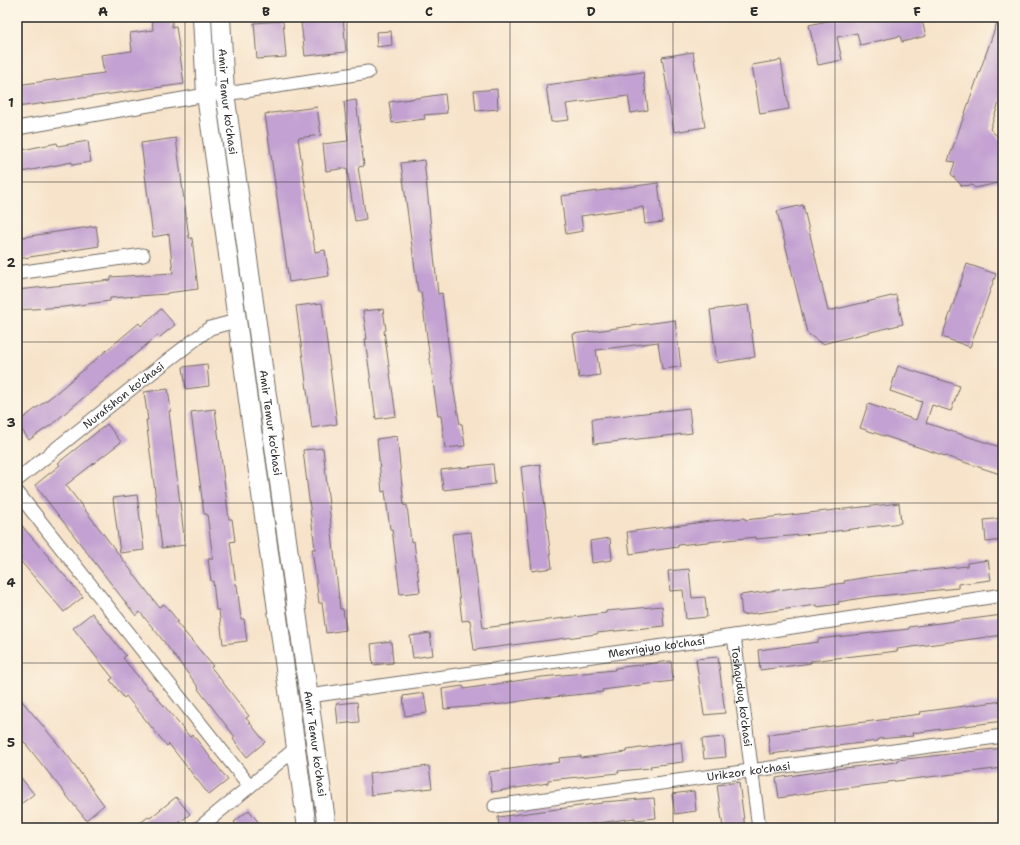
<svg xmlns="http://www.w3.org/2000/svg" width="1020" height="845" font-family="'Shantell Sans',sans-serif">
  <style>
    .building { fill: #c3a1d2 }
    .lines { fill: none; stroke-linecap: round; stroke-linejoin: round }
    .street-casing { stroke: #726b63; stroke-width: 15 }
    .secondary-casing { stroke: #726b63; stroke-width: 20 }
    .street { stroke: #fff; stroke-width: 13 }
    .secondary { stroke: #fff; stroke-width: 18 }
    .grid { fill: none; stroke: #2b2b2b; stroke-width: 1; stroke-opacity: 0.55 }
    .labels { text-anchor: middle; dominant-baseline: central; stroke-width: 3; stroke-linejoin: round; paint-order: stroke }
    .street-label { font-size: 11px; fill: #2b2b2b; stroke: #fcf5e5 }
    .neatline { fill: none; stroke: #2b2b2b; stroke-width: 1.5 }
    .grid-label { font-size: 13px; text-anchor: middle; font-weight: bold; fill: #2b2b2b }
  </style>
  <rect width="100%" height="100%" fill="#fcf5e5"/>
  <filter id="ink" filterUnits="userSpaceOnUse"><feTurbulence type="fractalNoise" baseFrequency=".025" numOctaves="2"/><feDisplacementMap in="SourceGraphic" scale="8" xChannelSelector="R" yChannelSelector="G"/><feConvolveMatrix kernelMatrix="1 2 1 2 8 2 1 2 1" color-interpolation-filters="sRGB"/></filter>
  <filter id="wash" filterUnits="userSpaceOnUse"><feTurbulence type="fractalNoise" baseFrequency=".012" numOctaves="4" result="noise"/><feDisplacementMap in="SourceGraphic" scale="16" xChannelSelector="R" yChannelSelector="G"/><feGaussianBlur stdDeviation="0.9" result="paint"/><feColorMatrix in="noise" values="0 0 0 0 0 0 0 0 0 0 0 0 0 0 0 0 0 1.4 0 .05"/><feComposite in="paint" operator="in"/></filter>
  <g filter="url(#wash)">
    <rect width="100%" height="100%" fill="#f7e3ca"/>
    <g id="blocks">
      <path class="building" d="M152,17H172V27L176,26L184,84L17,107V85L104,73L101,55L132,51L130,33L153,30Z
        M334,17H343L346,52L305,56L301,22Z
        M845,17H921L926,36L902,42L900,36L860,45L857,33L837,37L842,60L818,65L809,25Z
        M999,17H1003V91L990,129L1003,142V182L975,188L972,185L962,186L951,174L955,162L948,161Z
        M283,21L286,57L257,59L254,23Z
        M391,31L392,45L377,47L376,32Z
        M693,52L705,127L674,132L662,57Z
        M781,60L789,109L760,114L752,65Z
        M643,72L648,110L631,113L628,96L566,104L569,120L551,122L546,85Z
        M497,89L498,109L476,111L474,91Z
        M445,94L447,113L424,115L425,119L392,123L389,102Z
        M356,100L364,166L358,167L366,219L355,221L347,168L326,171L323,144L348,141L344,102Z
        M317,107L321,135L298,138L315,252L325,250L329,276L289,282L265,114Z
        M176,138L189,238H192L198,289L167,293V294L110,298V301L64,307L17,310V290L111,280V277L173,273L169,234L153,237L141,143Z
        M88,141L91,162L72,165V162L17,173V151L57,143L58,146Z
        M424,160L438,294L442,293L454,392L460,424H462L465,446L445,448L441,416H438L434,389L421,292H418L401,163Z
        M658,183L663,222L645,224L643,207L581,216L583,231L566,234L561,196Z
        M803,205L828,311L896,295L903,324L822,344L807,333L777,211Z
        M96,226L99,246L17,259V238Z
        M967,264L996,274L970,347L942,337Z
        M322,303L337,424L312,428L296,306Z
        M748,305L755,357L717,363L710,310Z
        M161,309L175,325L160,337L158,335L51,425L29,440L17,423L56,393L139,323L141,326Z
        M383,309L386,330L384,331L396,416L376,419L365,339H367L363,311Z
        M675,320L681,367L662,369L658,342L596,350L600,375L579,378L573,334Z
        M207,364L209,386L186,389L183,367Z
        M898,366L960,386L951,411L932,405L926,423L1003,448V475L860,428L868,404L916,420L922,402L890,391Z
        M168,389L171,411H169L185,545L162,548L146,420H148L144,392Z
        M689,408L692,433L594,444L592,419Z
        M215,409L229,519H232L235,541L230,542L236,585H237L241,619H244L247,641L223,644L219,610H216L213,581H211L208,559H213L207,514H204L191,412Z
        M107,424L121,442L66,485L159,607L164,604L178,621L176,622L213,666L211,667L249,716L246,718L265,742L247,757L233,739L235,737L198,689L199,688L161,638L140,612L136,616L35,485L60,465L58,463Z
        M397,436L404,506L407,505L411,542L414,541L420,592L400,594L392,529H390L385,491L382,492L377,439Z
        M323,448L340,609H343L346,630L326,633L322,603H319L312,549H315L303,450Z
        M493,464L495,484L443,490L441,470Z
        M540,464L552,568L532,571L521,467Z
        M137,495L144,550L120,553L113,498Z
        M899,503L901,523L812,534L756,539V537L678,545V547L630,554L627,532L711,521L745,518V520Z
        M1003,518V540L986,542L984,520Z
        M17,520L83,597L64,612L17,557Z
        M471,532L483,628L606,613V611L662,606L664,626L597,633V634L474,650L470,620L462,621L452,534Z
        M610,538L612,560L592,563L590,541Z
        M988,560L991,580L958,584V588L868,597L838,602L839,604L817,607V605L742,615L740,595L808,586L809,587L845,583L844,581L874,576L967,566V563Z
        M689,569L692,598L705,597L707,617L686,619L683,590L670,591L668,571Z
        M92,613L126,656L123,658L149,690L150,689L190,737L193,735L228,780L209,795L169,744L167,746L126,696L124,698L110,680L113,678L73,628Z
        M1003,615V635L897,649L898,651L810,661L811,663L760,670L758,650L818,642V639L909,629L908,627Z
        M430,633L433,655L413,658L410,636Z
        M391,641L393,663L373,665L371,644Z
        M718,657L725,713L704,715L696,659Z
        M671,661L673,681L602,690L603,692L533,699L503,704L444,709L442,689L463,686L464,689L542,677L615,670V668Z
        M424,693L427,713L405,716L403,696Z
        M17,695L68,756L104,805L86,820L17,733Z
        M1003,701V721L912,733L913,736L878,739V741L770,754L768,734L889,719V718L921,714L920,712Z
        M357,702L359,722L338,724L336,704Z
        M724,737L726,757L704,759L702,739Z
        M681,742L683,762L650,766L651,768L618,771L619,773L548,780V783L492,792L489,772L560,762L559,758L581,756V758L627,752V750Z
        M1003,748V768L888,782V783L829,790L779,798L776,778L835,769L897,762V760Z
        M429,766L432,788L371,795L369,773Z
        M17,773L34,794L17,807Z
        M739,782L745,828H723L717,785Z
        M694,791L696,811L675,814L672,794Z
        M176,797L190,814L173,828H134L148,817L150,818Z
        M654,798L656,818L635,820V818L563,828H499L498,817L602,803V802Z
        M249,810L263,828H239L234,822Z"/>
    </g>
  </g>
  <g filter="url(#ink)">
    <use href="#blocks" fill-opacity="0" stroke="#726b63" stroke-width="1"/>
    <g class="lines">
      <g class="street-casing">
        <g id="street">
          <path d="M17,128L206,95L239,92L368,72"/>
          <path d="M17,273L143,255"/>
          <path id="s1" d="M17,480L132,388L210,328L236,321"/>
          <path d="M17,492L249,785"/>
          <path id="s2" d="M734,636L759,828"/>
          <path id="s3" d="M309,696L734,636L1003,595"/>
          <path id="s4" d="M495,806L1003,736"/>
          <path d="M199,828L295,749"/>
        </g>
      </g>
      <g class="secondary-casing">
        <g id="secondary">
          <path d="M202,17L206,95L307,828"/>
          <path id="s5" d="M221,17L225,93L327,828"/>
        </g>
      </g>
      <use href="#street" class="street"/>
      <use href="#secondary" class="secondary"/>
    </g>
  </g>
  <path class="grid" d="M185,17V828M347,17V828M510,17V828M673,17V828M835,17V828M17,182H1003M17,342H1003M17,503H1003M17,663H1003"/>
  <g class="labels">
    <g class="street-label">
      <text stroke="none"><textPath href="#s5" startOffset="85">Amir Temur ko'chasi</textPath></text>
      <text stroke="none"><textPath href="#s1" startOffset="136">Nurafshon ko'chasi</textPath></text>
      <text stroke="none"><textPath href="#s5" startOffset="409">Amir Temur ko'chasi</textPath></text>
      <text stroke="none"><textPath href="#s3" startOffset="351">Mexrigiyo ko'chasi</textPath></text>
      <text stroke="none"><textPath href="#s2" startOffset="61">Toshquduq ko'chasi</textPath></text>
      <text stroke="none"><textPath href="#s5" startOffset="733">Amir Temur ko'chasi</textPath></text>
      <text stroke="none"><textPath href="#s4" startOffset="256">Urikzor ko'chasi</textPath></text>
    </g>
  </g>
  <rect width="1020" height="845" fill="none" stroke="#fcf5e5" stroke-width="44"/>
  <rect x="22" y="22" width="976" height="801" class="neatline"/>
  <g class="grid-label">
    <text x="103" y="16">A</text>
    <text x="266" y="16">B</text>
    <text x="429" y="16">C</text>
    <text x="591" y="16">D</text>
    <text x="754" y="16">E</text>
    <text x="917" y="16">F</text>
    <text x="11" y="107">1</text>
    <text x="11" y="267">2</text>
    <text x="11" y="427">3</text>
    <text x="11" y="587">4</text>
    <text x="11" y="747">5</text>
  </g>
</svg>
